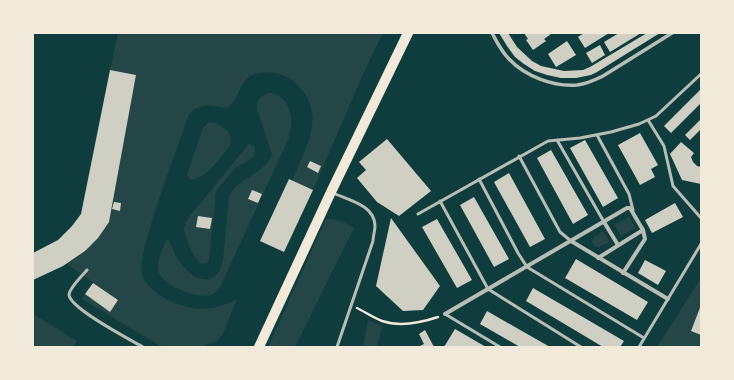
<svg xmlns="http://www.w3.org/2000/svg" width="734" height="380" font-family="Lato,sans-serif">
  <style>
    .green { fill: #244646 }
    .building { fill: #cfcfc3 }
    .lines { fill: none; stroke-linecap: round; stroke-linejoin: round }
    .path { stroke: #f1e9da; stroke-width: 2.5 }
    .service { stroke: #b8beb3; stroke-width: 3 }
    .pedestrian { stroke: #b8beb3; stroke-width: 3.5 }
    .minor { stroke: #b8beb3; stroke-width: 4 }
    .primary { stroke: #f1e9da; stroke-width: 10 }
  </style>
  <rect width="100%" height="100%" fill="#0f3d3e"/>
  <path class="green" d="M118,33H383L364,72L313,190L292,181C307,146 329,111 293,81C283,73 268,70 255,74C238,80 240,100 227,108C212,106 201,102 189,114C181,139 135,257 142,275C147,287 161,298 173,302C196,312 215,311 237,299L223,334L217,341L202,347H162L82,299L85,294L110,312L118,300L67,264C87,251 105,235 111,212L136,75L110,70Z
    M270,93C293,97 294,122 288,140L220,287C218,290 215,293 211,295C197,299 159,285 158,269C157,260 163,250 165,242L167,240H169C172,247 175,255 179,261C185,270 201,285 213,277C219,274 221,267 223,261L229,197C236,178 264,175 272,155L257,109C257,100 261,94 270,93Z
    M209,122C221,123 234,132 230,146C219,158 207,179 190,180L187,175L203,128Z
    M250,144L255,148L254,155L247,162L236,167L216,191L209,260L207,263L201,264C194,259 185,238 184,229C184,225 187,221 189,217L248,145Z
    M629,217L636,228L621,236L614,225Z
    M326,219C337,219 344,222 354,228L295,347H268Z
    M603,231L610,242L598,247L594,246L592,242L593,238Z
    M701,278V305L691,331L701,335V347H657Z
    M33,314L77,341L74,347H33Z
    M368,320L382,326L377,347H363Z"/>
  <path class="building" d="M499,33H508L517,47L532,61L541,66L564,71L583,70L590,67L647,33H660L597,72L591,75L576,78H561L547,75L535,71L524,64L515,57L507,46Z
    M524,33H550L551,34L544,39L546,41L533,50L526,40L528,39Z
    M584,33H609L585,48L578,37Z
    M619,33H641L610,52L604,42Z
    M567,41L576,55L556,67L548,54Z
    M600,45L605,55L592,63L586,53Z
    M110,70L136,75L109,222L98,238L85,251L63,266L33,280V253L58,240L72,226L81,214Z
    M701,89V103L671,133L664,126Z
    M701,119V129L690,140L685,135Z
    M640,133L658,165L651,169L655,177L640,185L618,145Z
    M387,139L431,191L399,216L377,202L357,178L366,170L359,162Z
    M585,140L618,198L603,207L570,148Z
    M681,142L694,153L691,157L693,162L697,166L701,167V184L682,180L670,154Z
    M551,150L588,215L573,224L537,158Z
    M310,161L321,166L318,173L307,167Z
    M509,173L545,239L530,247L494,182Z
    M289,179L313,190L284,252L260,241Z
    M252,190L262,194L258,203L248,199Z
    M474,197L509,259L494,267L460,205Z
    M114,202L121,203L120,211L112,209Z
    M675,203L683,217L652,233L645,220Z
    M198,216L212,218L210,229L196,227Z
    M391,218L440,286L423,310L403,311L376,286Z
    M437,219L472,280L457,288L422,227Z
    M576,259L648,302L637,320L565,278Z
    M645,260L666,271L658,285L638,273Z
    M93,283L118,300L110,312L85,294Z
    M533,288L624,341L620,347H603L526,301Z
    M701,305V335L691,331Z
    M487,311L550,347H520L480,324Z
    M455,329L486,347H444Z
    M425,330L434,347H418L424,344L419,334Z"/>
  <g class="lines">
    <path class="path" d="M357,308C365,312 374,318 382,321C400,327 420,323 438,317"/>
    <path class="service" d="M648,120L664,146L673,186L701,218
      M597,135L629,194L633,210
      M557,140L604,222
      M519,156L560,232L571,241
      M479,179L518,253L527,267L644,338
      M333,193C348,200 375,205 375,226C375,231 373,236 373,241L337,347
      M440,201L488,289L581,347
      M418,214L548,141L580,138L611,132L639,124L656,116L701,74
      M87,270C83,275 69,288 69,295C71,309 129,339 143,347
      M445,314L500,347
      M639,347L701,244"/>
    <path class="pedestrian" d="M492,33C497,42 501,51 509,59C525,76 553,87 577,85C586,84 595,80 603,76L672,33"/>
    <path class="minor" d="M604,222L618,245
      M571,241L668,299
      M623,273L645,239L643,230
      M445,314L627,208H630L643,230L598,258"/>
    <path class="primary" d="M259,347L331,192L408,33"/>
  </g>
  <rect width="734" height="380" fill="none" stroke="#f1e9da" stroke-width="68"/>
</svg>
